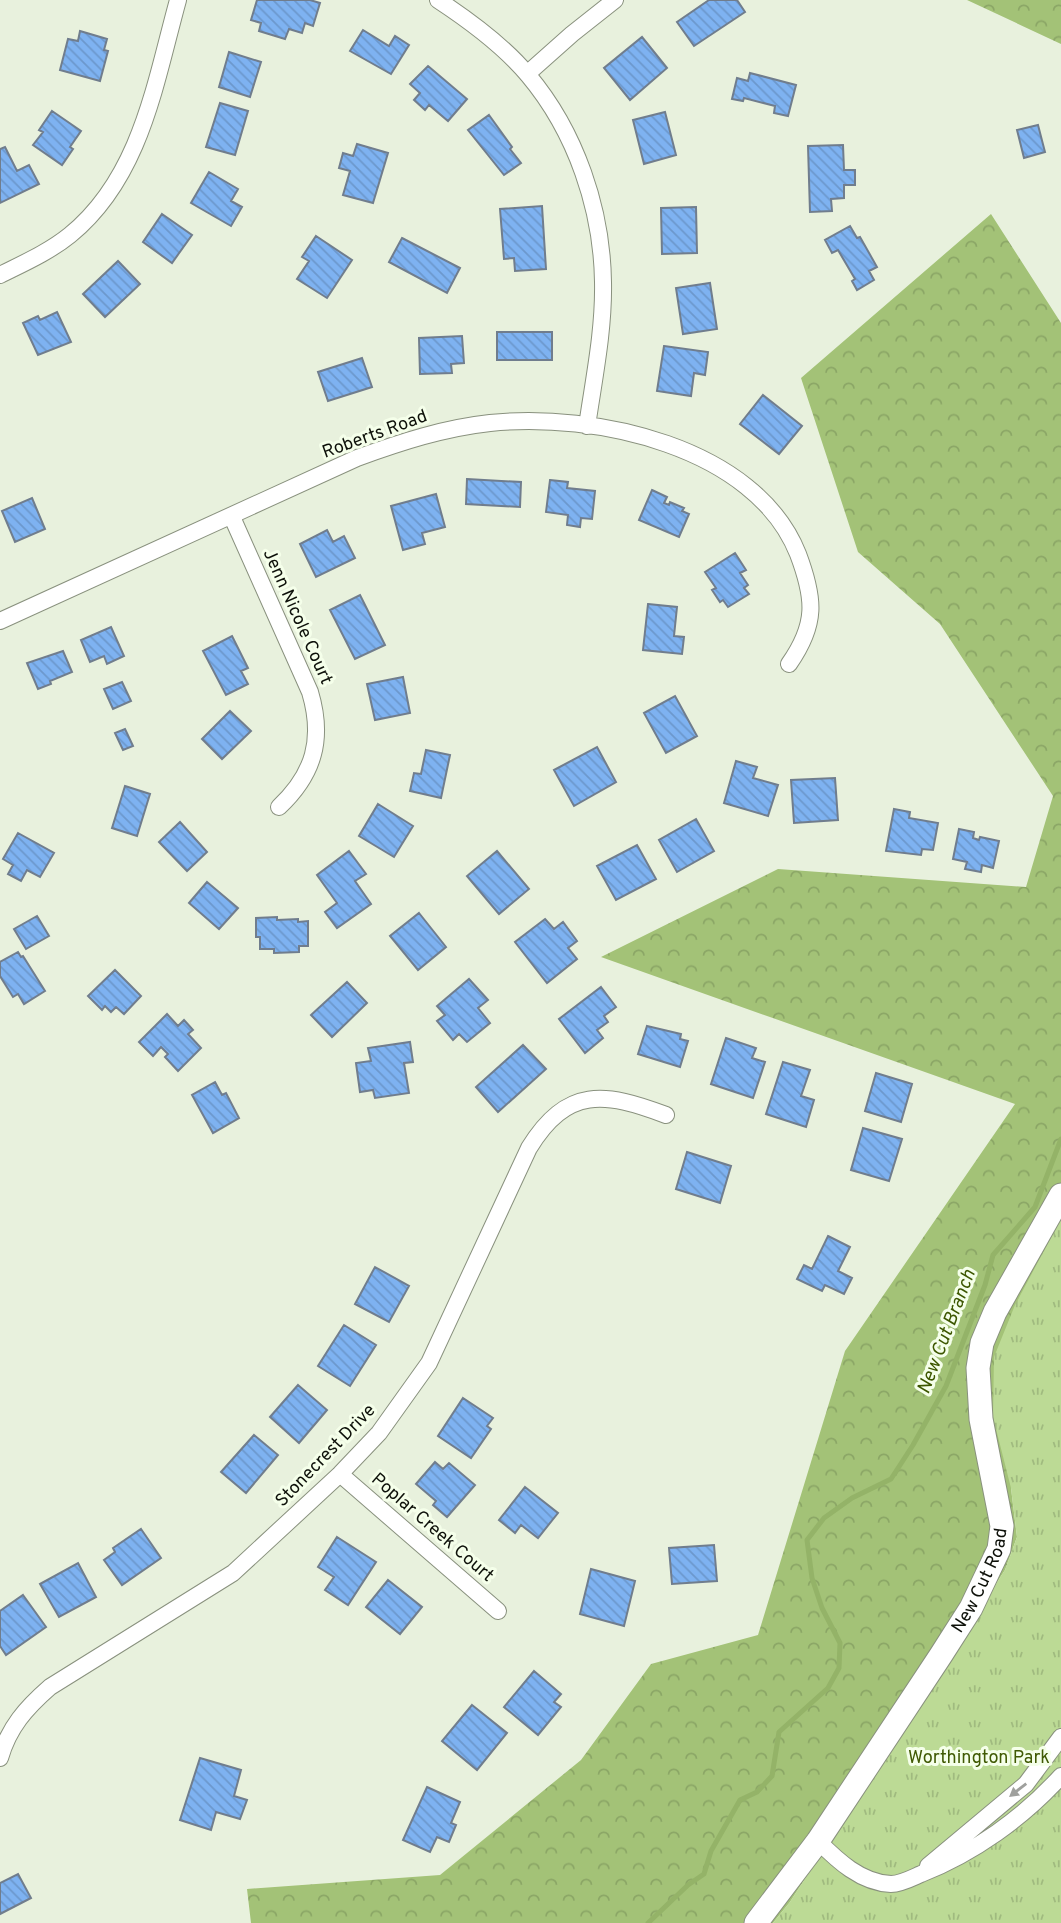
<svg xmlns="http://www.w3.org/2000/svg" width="1061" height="1923" font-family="Overpass,sans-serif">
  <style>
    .forest { fill: url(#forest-crowns) }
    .park { fill: url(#park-tufts) }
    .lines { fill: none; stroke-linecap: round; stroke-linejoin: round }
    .stream { stroke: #94b368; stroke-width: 5 }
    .building { fill: url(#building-back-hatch); stroke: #707d8d; stroke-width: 2 }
    .street-casing { stroke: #89917e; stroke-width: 18 }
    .secondary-casing { stroke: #89917e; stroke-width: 25 }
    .street { stroke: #fff; stroke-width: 16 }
    .secondary { stroke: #fff; stroke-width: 23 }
    .oneway { fill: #9fa09d }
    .labels { text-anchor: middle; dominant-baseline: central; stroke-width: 6; stroke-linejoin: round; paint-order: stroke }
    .street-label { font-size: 18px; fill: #0e110a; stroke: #f5ffea }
    .park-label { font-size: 18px; fill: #405a04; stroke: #f5ffea }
    .water-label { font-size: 19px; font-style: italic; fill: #3d5700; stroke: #f5ffea }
  </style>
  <defs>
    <pattern id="forest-crowns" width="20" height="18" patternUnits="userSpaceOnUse" patternTransform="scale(1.75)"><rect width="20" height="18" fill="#a3c277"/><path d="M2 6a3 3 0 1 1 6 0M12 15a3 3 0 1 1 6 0" fill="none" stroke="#8ba666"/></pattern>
    <pattern id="park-tufts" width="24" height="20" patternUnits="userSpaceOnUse" patternTransform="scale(1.75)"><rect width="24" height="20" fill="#bcda95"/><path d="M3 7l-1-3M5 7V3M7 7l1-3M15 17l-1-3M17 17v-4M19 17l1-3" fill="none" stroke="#a0ba7f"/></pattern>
    <pattern id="building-back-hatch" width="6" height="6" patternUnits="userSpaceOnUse" patternTransform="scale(1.75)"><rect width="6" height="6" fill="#7eb2f1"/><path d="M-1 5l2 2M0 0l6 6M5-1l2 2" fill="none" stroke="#6c98cd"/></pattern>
  </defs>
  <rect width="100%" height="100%" fill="#e8f1dd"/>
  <path class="forest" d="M967,0H1061V44Z
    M991,214L1061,323V1219L1055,1233L1011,1488L1017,1537L1005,1570L790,1902L773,1923H251L247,1889L440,1875L581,1760L651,1664L758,1635L845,1351L1015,1104L601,957L778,869L1026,887L1053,796L940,624L858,552L801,378Z"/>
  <path class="park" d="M1061,1219V1923H773L790,1902L1005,1570L1017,1537L1011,1488L993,1417L994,1357L1015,1305Z"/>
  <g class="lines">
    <path class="stream" d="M648,1923L688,1885L704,1874L711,1851L740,1800L757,1792L772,1776L779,1732L828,1688L839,1668L840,1643L822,1608L812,1578L807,1540L824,1518L852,1498L891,1479L913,1445L946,1386L985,1285L993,1255L1035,1207L1061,1139"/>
  </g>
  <path class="building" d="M257,0H310L320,3L313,26L305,23L302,33L289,29L285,39L259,31L261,23L251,20Z
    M709,0H737L745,12L694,46L677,22Z
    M363,30L389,46L395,36L409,45L391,74L350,51Z
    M80,31L107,39L104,50L108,51L100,81L60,70L68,39L78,41Z
    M642,37L667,68L630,100L604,68Z
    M229,52L261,62L250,97L219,87Z
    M428,66L467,99L448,121L429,105L425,110L414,100L420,93L410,84Z
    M750,73L796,85L788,116L774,113L775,106L744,98L743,101L732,99L737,78L748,81Z
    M220,103L248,111L235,155L206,147Z
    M52,111L81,131L70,147L73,149L62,165L33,145L43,132L39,130Z
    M665,112L676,155L644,164L633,120Z
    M489,115L512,147L510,149L521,163L504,175L468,130Z
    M1038,125L1045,152L1024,158L1017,130Z
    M357,144L388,153L373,203L343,195L350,171L339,168L343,153L353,156Z
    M843,145L844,170H855V185H844V198L831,199L832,211L810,212L808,146Z
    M5,147L17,171L29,165L39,184L0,203V149Z
    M209,172L238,189L231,201L242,207L231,226L191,203Z
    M542,206L546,269L515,271L514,258L504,259L500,209Z
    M696,207L697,253L662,254L661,208Z
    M162,214L192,235L172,263L143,242Z
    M850,226L857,238L860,237L877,267L869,271L874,280L857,290L852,281L855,279L838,250L832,253L825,240Z
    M316,236L352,260L327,298L297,279L309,261L302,257Z
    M402,238L460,268L447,293L389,262Z
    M118,261L140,284L105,317L83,294Z
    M710,283L717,329L683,334L676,288Z
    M57,312L71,342L38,355L23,323L38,316L40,320Z
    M497,332H552V360H497Z
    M462,336L464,363L451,364L452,373L420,374L419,338Z
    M664,346L708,352L705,375L694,373L691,396L657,391Z
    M362,358L372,387L328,401L318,372Z
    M763,395L802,426L779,454L740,424Z
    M467,479L521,482L520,507L466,504Z
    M550,480L568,482L567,488L595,491L592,519L581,518L580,527L567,525L568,515L546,512Z
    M652,490L667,497L664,503L669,505L670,502L684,508L682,511L689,514L679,537L639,520Z
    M436,494L445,527L422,533L425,544L403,550L391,506Z
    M32,498L45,529L15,542L2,511Z
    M327,530L333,542L344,536L355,558L316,577L300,544Z
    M735,553L746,570L740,573L748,585L744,588L749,594L728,607L723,600L720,602L712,590L716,588L705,572Z
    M360,595L385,645L355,659L330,610Z
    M648,604L677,607L674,636L684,637L682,654L643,650Z
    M111,627L124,656L107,664L104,656L90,662L81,640Z
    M232,636L248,668L241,671L248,684L226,695L203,651Z
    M63,651L72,672L50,681L51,684L38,689L27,663Z
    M403,677L410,713L375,720L367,684Z
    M122,682L131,701L113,709L104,689Z
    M675,696L697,736L666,753L644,713Z
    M230,711L251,731L222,759L202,739Z
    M125,729L133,746L123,750L115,733Z
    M597,747L616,782L574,806L554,770Z
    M426,750L450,755L441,798L410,791L414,773L421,774Z
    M736,761L757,767L753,778L778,785L768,816L724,803Z
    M835,778L838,820L794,823L791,780Z
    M125,786L150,794L137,836L112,828Z
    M378,804L413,826L394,857L359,836Z
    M894,809L910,812L909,818L938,823L933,850L922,849L921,855L886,851Z
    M696,819L714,851L677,872L659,840Z
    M180,822L207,852L187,871L159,842Z
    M959,829L974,832L973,838L979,840L980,837L999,841L993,868L982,865L981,872L965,869L967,862L953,859Z
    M18,833L54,853L40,877L27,870L21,881L8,874L13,865L3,859Z
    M637,845L656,879L616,900L597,866Z
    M349,851L366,874L355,881L371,904L337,928L325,912L337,903L317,875Z
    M497,851L529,889L499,914L467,876Z
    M207,882L238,908L219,929L189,903Z
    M419,913L446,947L418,970L390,936Z
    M37,916L49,936L26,949L14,929Z
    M277,917V920L298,919V922L308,921V946H299V952L274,953V949H260V937H256V918Z
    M545,919L554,929L563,922L577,941L568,948L577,959L547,983L515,942Z
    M18,952L21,957L23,956L45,991L24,1004L18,994L13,997L0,976V962Z
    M115,970L141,996L124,1014L116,1007L111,1012L105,1006L102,1010L88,996Z
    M469,979L488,1000L478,1008L490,1023L467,1042L459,1034L453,1040L437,1021L445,1015L437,1006Z
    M347,982L367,1003L332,1037L311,1015Z
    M601,987L616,1007L604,1016L608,1022L597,1030L603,1038L585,1053L559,1019Z
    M167,1014L178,1026L184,1020L193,1030L188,1034L201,1048L178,1071L165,1057L168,1054L161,1047L153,1056L139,1042Z
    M647,1026L681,1034L680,1039L688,1041L680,1067L638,1054Z
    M726,1038L756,1048L752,1058L765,1062L753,1098L711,1084Z
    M410,1042L413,1062L404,1063L409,1093L375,1098L373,1090L360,1092L356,1063L371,1061L368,1048Z
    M523,1045L546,1069L498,1112L476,1087Z
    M783,1062L810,1070L801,1096L814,1100L806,1127L766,1114Z
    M876,1073L912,1084L901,1122L865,1111Z
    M215,1082L222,1095L226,1093L239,1118L213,1133L192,1095Z
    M863,1128L902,1139L889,1181L851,1170Z
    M687,1152L731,1166L720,1203L676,1189Z
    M828,1236L850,1247L838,1271L852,1278L844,1294L825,1285L822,1291L797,1279L804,1265L812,1269Z
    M375,1267L409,1286L389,1322L355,1304Z
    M344,1325L376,1345L350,1386L318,1366Z
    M298,1385L327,1410L299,1443L270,1417Z
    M463,1398L493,1418L487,1426L491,1429L471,1458L438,1436Z
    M254,1435L278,1455L246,1493L221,1472Z
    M435,1462L443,1469L449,1463L475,1485L447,1517L433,1505L436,1501L416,1484Z
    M525,1487L558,1513L538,1538L521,1525L515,1533L499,1520Z
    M141,1529L161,1558L122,1585L104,1560L115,1552L113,1548Z
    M337,1537L376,1562L348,1605L325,1590L334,1577L318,1567Z
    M714,1545L717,1581L672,1584L669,1548Z
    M78,1563L96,1597L59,1617L40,1584Z
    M591,1569L635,1581L624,1626L580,1614Z
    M388,1580L422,1607L400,1634L366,1607Z
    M23,1595L46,1627L6,1655L0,1646V1611Z
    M534,1671L561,1694L554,1702L561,1707L538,1735L504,1707Z
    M472,1705L507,1733L477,1770L442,1741Z
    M200,1758L241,1770L234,1796L247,1800L240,1819L216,1812L211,1830L180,1820Z
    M427,1787L460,1802L451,1823L456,1825L449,1842L437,1837L430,1852L403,1840Z
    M18,1874L31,1898L0,1914V1883Z"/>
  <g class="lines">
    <g class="street-casing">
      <path id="street" d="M438,0C470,21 503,45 528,75C576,132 602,209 603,282C604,330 594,378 587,426
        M527,74L572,34L615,0
        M0,275C24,263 49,252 70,235C141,177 155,83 178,0
        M232,517L310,692C324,739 314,774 279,807
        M0,621L357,458C401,442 444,428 490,423C594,412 755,446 798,554C815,599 817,624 789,664
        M340,1474L498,1611
        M0,1758C9,1727 26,1708 50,1687L233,1573L340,1474L379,1433L429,1363L529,1148C567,1086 605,1092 666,1115
        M818,1841C837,1860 861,1883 891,1884C901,1884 912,1878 921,1874C974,1853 1023,1818 1061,1776
        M928,1866L1026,1784L1061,1737"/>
    </g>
    <g class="secondary-casing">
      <g id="secondary">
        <path id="s1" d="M756,1923L818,1841L941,1655L971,1608L999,1549L1002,1526L981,1419L978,1368L982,1343L995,1312L1061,1195"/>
      </g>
    </g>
    <use href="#street" class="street"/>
    <use href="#secondary" class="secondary"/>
  </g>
  <defs><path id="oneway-solid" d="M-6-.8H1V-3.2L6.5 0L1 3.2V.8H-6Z" transform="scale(1.75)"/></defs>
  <use class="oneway" href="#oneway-solid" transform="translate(1018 1790) rotate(142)"/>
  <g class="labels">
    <g class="street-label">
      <text transform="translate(375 435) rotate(-20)">Roberts Road</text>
      <text transform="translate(297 617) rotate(66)">Jenn Nicole Court</text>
      <text transform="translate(326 1456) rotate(-46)">Stonecrest Drive</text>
      <text transform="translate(432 1528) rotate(41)">Poplar Creek Court</text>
      <text stroke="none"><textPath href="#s1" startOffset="411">New Cut Road</textPath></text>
    </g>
    <g class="park-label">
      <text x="979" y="1758">Worthington Park</text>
    </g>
    <g class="water-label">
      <text transform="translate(947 1332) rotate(-69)">New Cut Branch</text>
    </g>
  </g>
</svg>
